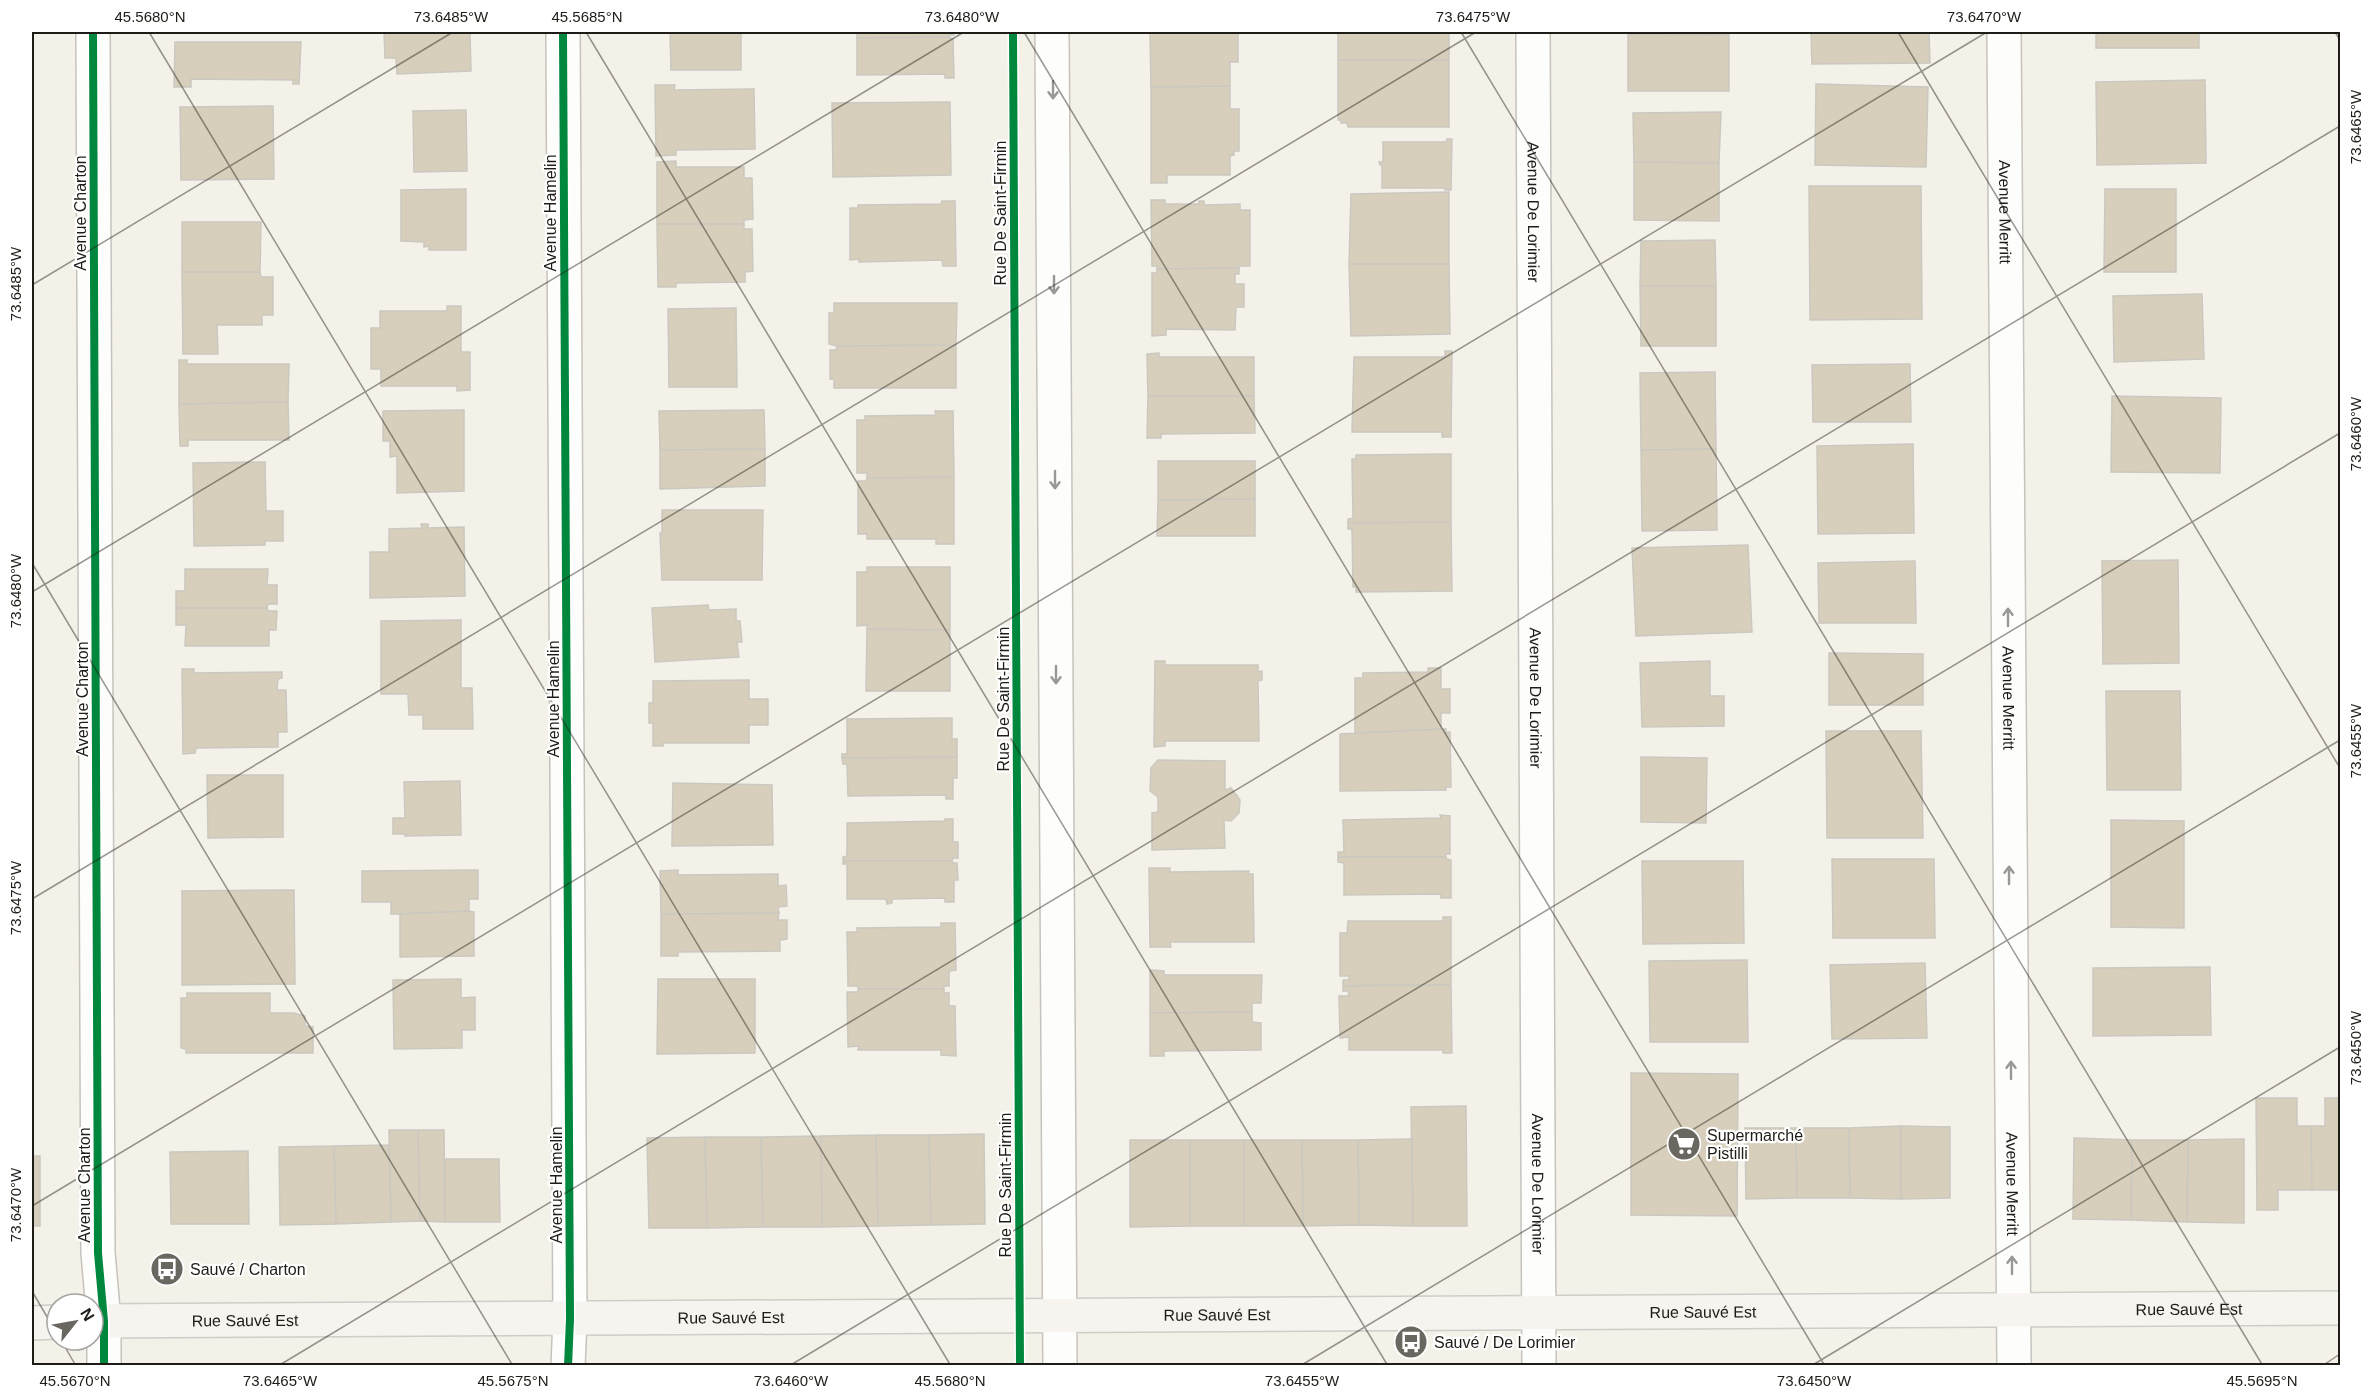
<svg xmlns="http://www.w3.org/2000/svg" width="2372" height="1397" font-family="Helvetica,sans-serif">
  <style>
    .building { fill: #d7cfbb; stroke: #cac8c1; stroke-width: 1.5 }
    .lines { fill: none; stroke-linecap: round; stroke-linejoin: round }
    .minor-casing { stroke: #c6c3bd; stroke-width: 36 }
    .major-casing { stroke: #cecdc8; stroke-width: 36 }
    .minor { stroke: #fdfdfc; stroke-width: 33 }
    .major { stroke: #f7f3ef; stroke-width: 33 }
    .cycleway-casing { stroke: #fff; stroke-width: 11 }
    .cycleway { stroke: #00873e; stroke-width: 8 }
    .oneway { stroke: #999894 }
    .ticks { fill: none; stroke: #1e1c16; stroke-width: 1.5; stroke-opacity: 0.45 }
    .labels { text-anchor: middle; dominant-baseline: central; stroke-width: 4.5; stroke-linejoin: round; paint-order: stroke }
    .street-label { font-size: 16px; fill: #1e1c16; stroke: #fff }
    .poi-label { font-size: 16px; fill: #1e1c16; stroke: #fff; text-anchor: start }
    .neatline { fill: none; stroke: #1e1c16; stroke-width: 2 }
    .ticks-label { font-size: 15px; text-anchor: middle; fill: #1e1c16 }
  </style>
  <rect width="100%" height="100%" fill="#f4f1e8"/>
  <path class="building" d="M384,32H470L471,71L397,74L396,58H385Z
    M670,32H741V70H671Z
    M857,32H954V35H950L949,37L857,38Z
    M1150,32H1238V62H1230V86L1151,87Z
    M1338,32H1449V60H1338Z
    M1628,32H1729V35L1628,34Z
    M1811,32H1929L1930,63L1812,64Z
    M2096,32H2199V48H2096Z
    M1628,34L1729,35V91H1628Z
    M949,37L953,39L954,78H945V74L857,75V38Z
    M175,42H301L299,84H293V80L191,79V87H174Z
    M1338,60H1449V127H1348L1347,123H1341V120H1338Z
    M2205,80L2206,163L2097,165L2096,82Z
    M1816,84L1928,87L1926,167L1815,165Z
    M655,85H675L674,90L754,89L755,149L676,150V155L656,156Z
    M1230,86V109H1239V151H1234V155L1230,156V175H1167V183H1151V87Z
    M950,102L951,175L833,177L832,103Z
    M273,106L274,179L181,180L180,107Z
    M466,110L467,171L414,172L413,111Z
    M1721,112L1719,163L1634,162L1633,113Z
    M1447,139H1452L1451,190H1445L1446,188H1382V165H1380L1379,162H1383V142H1446Z
    M676,161V167H744V178H752L753,219L744,220V224H657V162Z
    M1634,162L1719,163V221L1634,220Z
    M1809,186H1921L1922,319L1810,320Z
    M466,189V250H429V246L424,247V242L401,241V190Z
    M2105,189H2176V272H2104Z
    M1449,192V264H1349L1351,194Z
    M1151,200H1165V204H1199V201H1204V205L1240,204V210H1250V266H1239V268L1157,269V266H1152Z
    M942,201H955L956,266H943L942,260L859,262V259L850,260V208H858V205L941,204Z
    M182,222H261L260,272H182Z
    M657,224H744V229H752L753,271L745,272V282L676,283V287H658Z
    M1715,240L1716,286H1640L1641,241Z
    M1349,264H1449L1450,334L1351,336Z
    M1239,268V274H1235V284H1244V307H1236L1235,330L1166,329V335L1152,336V273H1157V269Z
    M182,272H260L261,277H273V315H262V325H217L218,354H183Z
    M1640,286H1716V346H1641Z
    M2202,294L2204,359L2114,362L2113,296Z
    M834,303H957L956,345L837,346L829,344V313H834Z
    M447,306H461V352H470V390L457,391V386H381V369H371V328H380V311H447Z
    M736,308L737,387H669L668,309Z
    M956,345V388H834V379H830V350H836L837,346Z
    M1445,351H1452L1451,437H1442V432H1352L1354,357H1445Z
    M1159,353V357H1254V396H1148L1147,354Z
    M179,360H187V364H289L288,402L179,404Z
    M1910,364L1911,422H1813L1812,365Z
    M1715,372L1716,449L1641,450L1640,373Z
    M1148,396H1254L1255,433L1161,434V438H1147Z
    M2112,396L2221,398L2220,473L2111,472Z
    M288,402L289,440H188V446H180L179,404Z
    M464,410V491L397,493V456L390,457V441H383V411Z
    M764,410L765,449L660,450L659,411Z
    M935,411H953L954,477L867,478V473H857V420H865V416L936,415Z
    M1913,444L1914,533L1818,534L1817,446Z
    M765,449V486L660,489V450Z
    M1716,449L1717,530L1642,531L1641,450Z
    M1451,454V522L1348,523V519L1353,518L1352,459H1356V455Z
    M1158,461H1255V499L1158,500Z
    M265,462L266,511H283V541H265V545L194,546L193,463Z
    M954,477V544H936V539H867V534H858V481H866L867,478Z
    M1255,499V536H1157L1158,500Z
    M662,510H763L762,580H662L660,533L662,534Z
    M1451,522L1452,591L1356,592V587H1353L1352,529H1348V523Z
    M421,524H428V528L464,527L465,596L370,598V552H389V529L422,528Z
    M1748,545L1752,632L1636,636L1632,548Z
    M2178,560L2179,663L2103,664L2102,561Z
    M1915,561L1916,623H1819L1818,563Z
    M867,567H950V630L867,629V625L857,626V572H867Z
    M185,569H268L267,585H277V604H268L267,608H176V591H185Z
    M708,605L709,610L736,609V621H740L742,642H737L739,657L655,662L652,608Z
    M176,608H267L268,611H277L276,630H269V646H185L186,625H176Z
    M461,620V688H472L473,729H423V715H409L408,694H381V621Z
    M867,629L950,630V691H866Z
    M1829,653L1923,654V705H1829Z
    M1155,661H1165V665H1258V672L1262,671V680L1258,681L1259,741H1165V746L1154,747Z
    M1710,661V696H1724V726L1642,727L1640,663Z
    M1428,668H1441V689H1450V713H1441V729L1355,733V678H1363V673L1428,672Z
    M182,669H194V673L282,672V678L278,679L277,690H286L287,732H278V747L196,748L195,753L183,754Z
    M749,680V699H768V725H749V743H663V746H653V723H649V703H653V681Z
    M2106,691H2180L2181,790H2107Z
    M952,718V739H957V757L842,758V754H847V719Z
    M1441,729H1446V733L1450,732L1451,787H1446V790L1340,791V734Z
    M1826,731H1921L1923,838H1827Z
    M957,757V778H953V799H946V795L848,796L847,764H843L842,758Z
    M1641,757L1707,758L1706,823L1641,822Z
    M1158,760L1225,761V790L1231,788L1240,800L1239,813L1231,821L1224,820L1225,848L1152,850V813L1158,812V797L1150,791L1151,768Z
    M207,775H283V837L208,838Z
    M460,781L461,835L405,836L406,834H393V818H405L404,782Z
    M673,783L772,785L773,845L672,846Z
    M1440,815L1450,816V854H1445L1446,857H1338V852H1344L1343,820L1441,818Z
    M945,819H953V842H958V858H953L952,861H843V857L847,856V823L945,821Z
    M2111,820L2184,821V928L2111,927Z
    M1338,857H1446V859L1451,860V898H1441V894L1344,895V863L1338,862Z
    M1832,859H1934L1935,938H1833Z
    M843,861H952L953,863H957L958,880H954V902H945V898L892,899V903L887,904L886,899H847V864H843Z
    M1642,861H1743L1744,943L1643,944Z
    M1149,868H1170V872L1249,871L1248,874H1253L1254,942H1170L1171,947H1150Z
    M478,870V899H469V911L391,914V902H362V871Z
    M678,870V875L778,874V886L786,885L787,906L778,907L779,913L661,914L660,871Z
    M294,890L295,984L182,985V891Z
    M469,911L474,912V956L400,957V914Z
    M779,913L778,920H787V939L780,940V951L678,952V956H661V914Z
    M1443,917H1451V985L1343,986V980H1349V976H1340V933H1347L1348,921H1443Z
    M941,923H955L956,970L949,971V986H944V989H858V986H848L847,932H857V928L941,927Z
    M1747,960L1748,1042H1650L1649,961Z
    M1925,963L1927,1038L1832,1039L1830,965Z
    M2210,967L2211,1035L2093,1036V968Z
    M1150,970L1164,971V975H1262L1261,1003H1252V1012L1150,1013Z
    M461,979V998L475,997V1030H462V1048L394,1049L393,980Z
    M658,979H755V1053L657,1054Z
    M1378,985H1451L1452,1053H1443V1050H1349V1037L1340,1038L1339,996H1349L1348,991H1343V986Z
    M858,989H944V993H949V1006H955L956,1056L941,1055V1050H858L859,1046L848,1047L847,992H858Z
    M187,993H270V1013H294L305,1016V1026L313,1027V1053H186V1049L181,1048V998H187Z
    M1252,1012V1022L1261,1023V1050L1164,1051V1056H1150V1013Z
    M1631,1073L1738,1074L1737,1216L1631,1215Z
    M2256,1098H2297V1126H2311L2312,1190H2278V1210H2257Z
    M2325,1098H2340V1190H2312L2311,1126H2325Z
    M1466,1106L1467,1226H1413L1411,1107Z
    M1901,1126L1950,1127V1198L1901,1199Z
    M1901,1126V1199L1850,1198L1849,1128Z
    M1745,1128H1796L1797,1198L1746,1199Z
    M1796,1128H1849L1850,1198H1797Z
    M389,1130H418L420,1221L391,1222Z
    M418,1130H444L445,1222L420,1221Z
    M984,1134L985,1224L931,1225L929,1135Z
    M876,1135L878,1226L822,1227L821,1136Z
    M876,1135H929L931,1225L878,1226Z
    M821,1136L822,1227H763L761,1137Z
    M705,1137H761L763,1227L707,1228Z
    M705,1137L707,1228H649L647,1138Z
    M2074,1138L2132,1140L2131,1220L2073,1219Z
    M1412,1139L1413,1226L1359,1225L1358,1140Z
    M2244,1139V1223L2187,1222L2188,1140Z
    M1130,1140H1190V1226L1130,1227Z
    M1190,1140H1244V1226H1190Z
    M1244,1140H1302L1303,1226H1244Z
    M1302,1140H1358L1359,1225L1303,1226Z
    M2132,1140H2188L2187,1222L2131,1220Z
    M389,1145L391,1222L336,1224L334,1146Z
    M334,1146L336,1224L280,1225L279,1147Z
    M248,1151L249,1224H171L170,1152Z
    M32,1156H40V1226H32Z
    M445,1159H499L500,1222H445Z"/>
  <g class="lines">
    <g class="minor-casing">
      <g id="minor">
        <path d="M93,32L98,1253L104,1321V1366"/>
        <path d="M563,32L570,1319L568,1366"/>
        <path d="M1052,32L1060,1366"/>
        <path id="s1" d="M1533,32L1539,1366"/>
        <path id="s2" d="M2004,32L2014,1366"/>
      </g>
    </g>
    <g class="major-casing">
      <g id="major">
        <path id="s3" d="M93,1321L2340,1308"/>
        <path d="M32,1323L57,1322"/>
      </g>
    </g>
    <use href="#minor" class="minor"/>
    <use href="#major" class="major"/>
    <g class="cycleway-casing">
      <path id="cycleway" d="M93,32L98,1253L104,1321V1366
        M563,32L570,1319L568,1366
        M1013,32L1020,1366"/>
    </g>
    <use href="#cycleway" class="cycleway"/>
  </g>
  <defs><path id="oneway-shaft" d="M-6 0H5M1.5-3L5.5 0L1.5 3" fill="none" stroke-width="1.6" stroke-linecap="round" stroke-linejoin="round" transform="scale(1.5)"/></defs>
  <g class="oneway">
    <use href="#oneway-shaft" transform="translate(1053 90) rotate(90)"/>
    <use href="#oneway-shaft" transform="translate(1054 285) rotate(90)"/>
    <use href="#oneway-shaft" transform="translate(1055 480) rotate(90)"/>
    <use href="#oneway-shaft" transform="translate(2008 617) rotate(-90)"/>
    <use href="#oneway-shaft" transform="translate(1056 675) rotate(90)"/>
    <use href="#oneway-shaft" transform="translate(2009 875) rotate(-90)"/>
    <use href="#oneway-shaft" transform="translate(2011 1070) rotate(-90)"/>
    <use href="#oneway-shaft" transform="translate(2012 1265) rotate(-90)"/>
  </g>
  <path class="ticks" d="M149,32L951,1366M586,32L1388,1366M1024,32L1825,1366M1461,32L2263,1366M1898,32L2340,768M2335,32L2340,40M32,285L453,32M32,563L513,1366M32,592L964,32M32,899L1476,32M32,1206L1987,32M32,1291L57,1334M61,1340L76,1366M278,1366L2340,126M789,1366L2340,433M1300,1366L2340,740M1811,1366L2340,1047M2322,1366L2340,1354"/>
  <defs>
    <g id="supermarket-disc" transform="scale(1.725)"><circle r="9.5" fill="#696760" stroke="#fff"/><path d="M-6-5.5h2.5l.6 2H6L4.5 2H-2.5L-4.4-4H-6ZM-1.5 3.2a1.3 1.3 0 1 0 .1 0ZM3 3.2a1.3 1.3 0 1 0 .1 0Z" fill="#fff"/></g>
    <g id="bus-disc" transform="scale(1.725)"><circle r="9.5" fill="#696760" stroke="#fff"/><path d="M-5-6H5V4H4V6H2V4H-2V6H-4V4H-5ZM-3.5-4V0h7V-4ZM-3.5 1.2v1.5H-2V1.2ZM2 1.2v1.5H3.5V1.2Z" fill="#fff"/></g>
  </defs>
  <g fill-rule="evenodd">
    <use href="#supermarket-disc" x="1684" y="1144"/>
    <use href="#bus-disc" x="167" y="1269"/>
    <use href="#bus-disc" x="1411" y="1342"/>
  </g>
  <g class="labels">
    <g class="street-label">
      <text transform="translate(80 213) rotate(-90)">Avenue Charton</text>
      <text transform="translate(550 213) rotate(-90)">Avenue Hamelin</text>
      <text transform="translate(1000 213) rotate(-90)">Rue De Saint-Firmin</text>
      <text stroke="none"><textPath href="#s1" startOffset="180">Avenue De Lorimier</textPath></text>
      <text stroke="none"><textPath href="#s2" startOffset="180">Avenue Merritt</textPath></text>
      <text transform="translate(82 699) rotate(-90)">Avenue Charton</text>
      <text transform="translate(553 699) rotate(-90)">Avenue Hamelin</text>
      <text transform="translate(1003 699) rotate(-90)">Rue De Saint-Firmin</text>
      <text stroke="none"><textPath href="#s1" startOffset="666">Avenue De Lorimier</textPath></text>
      <text stroke="none"><textPath href="#s2" startOffset="666">Avenue Merritt</textPath></text>
      <text stroke="none"><textPath href="#s1" startOffset="1152">Avenue De Lorimier</textPath></text>
      <text transform="translate(84 1185) rotate(-90)">Avenue Charton</text>
      <text transform="translate(556 1185) rotate(-90)">Avenue Hamelin</text>
      <text transform="translate(1005 1185) rotate(-90)">Rue De Saint-Firmin</text>
      <text stroke="none"><textPath href="#s2" startOffset="1152">Avenue Merritt</textPath></text>
      <text stroke="none"><textPath href="#s3" startOffset="2096">Rue Sauvé Est</textPath></text>
      <text stroke="none"><textPath href="#s3" startOffset="1610">Rue Sauvé Est</textPath></text>
      <text stroke="none"><textPath href="#s3" startOffset="1124">Rue Sauvé Est</textPath></text>
      <text stroke="none"><textPath href="#s3" startOffset="638">Rue Sauvé Est</textPath></text>
      <text stroke="none"><textPath href="#s3" startOffset="152">Rue Sauvé Est</textPath></text>
    </g>
    <g class="poi-label">
      <text x="1707" y="1135">Supermarché<tspan x="1707" dy="18">Pistilli</tspan></text>
      <text x="190" y="1269">Sauvé / Charton</text>
      <text x="1434" y="1342">Sauvé / De Lorimier</text>
    </g>
  </g>
  <rect width="2372" height="1397" fill="none" stroke="#ffffff" stroke-width="66"/>
  <g transform="translate(75 1322) rotate(59)"><circle r="28" fill="#ffffff" stroke="#a5a4a2" stroke-width="1.5"/>
  <path d="M0-4.5L10 22L0 15L-10 22Z" fill="#696760"/>
  <text y="-9" font-size="16" font-weight="bold" text-anchor="middle" fill="#1e1c16">N</text>
  </g>
  <rect x="33" y="33" width="2306" height="1331" class="neatline"/>
  <g class="ticks-label">
    <text x="150" y="22">45.5680°N</text>
    <text x="451" y="22">73.6485°W</text>
    <text x="587" y="22">45.5685°N</text>
    <text x="962" y="22">73.6480°W</text>
    <text x="1473" y="22">73.6475°W</text>
    <text x="1984" y="22">73.6470°W</text>
    <text transform="translate(2356 127) rotate(-90)" y="5">73.6465°W</text>
    <text transform="translate(16 284) rotate(-90)" y="5">73.6485°W</text>
    <text transform="translate(2356 434) rotate(-90)" y="5">73.6460°W</text>
    <text transform="translate(16 591) rotate(-90)" y="5">73.6480°W</text>
    <text transform="translate(2356 741) rotate(-90)" y="5">73.6455°W</text>
    <text transform="translate(16 898) rotate(-90)" y="5">73.6475°W</text>
    <text transform="translate(2356 1048) rotate(-90)" y="5">73.6450°W</text>
    <text transform="translate(16 1205) rotate(-90)" y="5">73.6470°W</text>
    <text x="75" y="1386">45.5670°N</text>
    <text x="280" y="1386">73.6465°W</text>
    <text x="513" y="1386">45.5675°N</text>
    <text x="791" y="1386">73.6460°W</text>
    <text x="950" y="1386">45.5680°N</text>
    <text x="1302" y="1386">73.6455°W</text>
    <text x="1814" y="1386">73.6450°W</text>
    <text x="2262" y="1386">45.5695°N</text>
  </g>
</svg>
